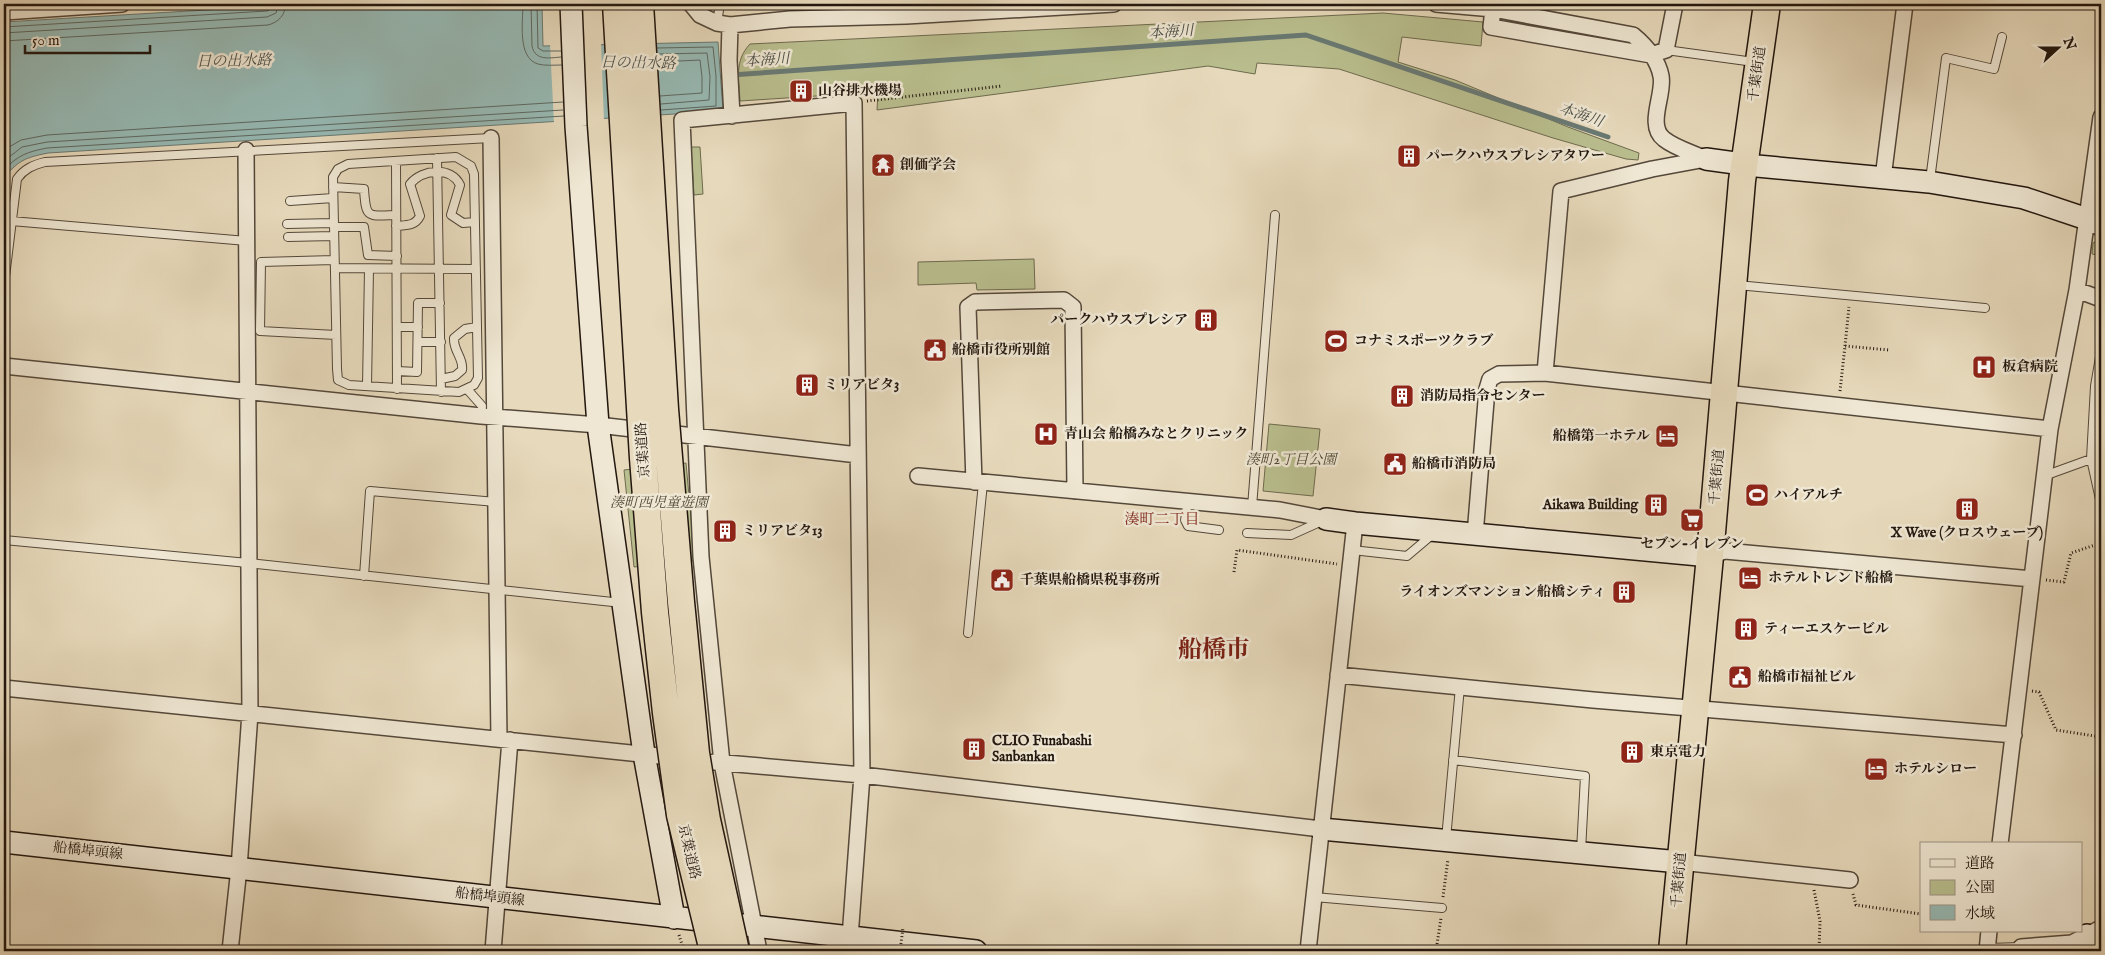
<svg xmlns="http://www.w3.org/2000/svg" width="2105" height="955" font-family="'IM FELL English','Noto Serif JP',serif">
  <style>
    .green { fill: #b9be8e; stroke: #6e6a4e }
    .water { fill: #97bab5; stroke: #697973 }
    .pier { fill: #e7dabc }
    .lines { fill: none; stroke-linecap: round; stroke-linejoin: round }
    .shore { stroke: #5d6862; stroke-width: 1 }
    .stream { stroke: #697973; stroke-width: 5 }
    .lane-casing { stroke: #54483a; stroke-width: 10 }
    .street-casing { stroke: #54483a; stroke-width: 18 }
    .secondary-casing { stroke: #23170f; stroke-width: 24 }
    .highway-casing { stroke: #23170f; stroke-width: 29 }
    .path { stroke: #23170f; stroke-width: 3; stroke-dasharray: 1 2.5; stroke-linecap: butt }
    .lane { stroke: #efe7d3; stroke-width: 8 }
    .street { stroke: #efe7d3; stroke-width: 15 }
    .secondary { stroke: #efe7d3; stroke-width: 21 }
    .highway { stroke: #e7dabc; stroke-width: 26 }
    .highway-bridge-casing { stroke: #23170f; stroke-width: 29; stroke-linecap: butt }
    .path-bridge { stroke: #23170f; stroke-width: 3; stroke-dasharray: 1 2.5; stroke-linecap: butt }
    .highway-bridge { stroke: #e7dabc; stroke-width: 26 }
    .labels { text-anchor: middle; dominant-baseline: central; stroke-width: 5; stroke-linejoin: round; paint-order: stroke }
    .street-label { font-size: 14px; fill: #23170f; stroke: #efe7d3 }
    .poi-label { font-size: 14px; font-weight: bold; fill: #23170f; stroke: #efe7d3; text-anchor: start }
    .park-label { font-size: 14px; font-style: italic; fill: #504935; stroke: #efe7d3 }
    .water-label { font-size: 15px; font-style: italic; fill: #4c5049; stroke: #efe7d3 }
    .neighbourhood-label { font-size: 15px; fill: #7a1f14; stroke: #efe7d3 }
    .town-label { font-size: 24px; font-weight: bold; fill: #7a1f14; stroke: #efe7d3 }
  </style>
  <rect width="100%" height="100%" fill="#e7dabc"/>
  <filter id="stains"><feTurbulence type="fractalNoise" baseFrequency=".004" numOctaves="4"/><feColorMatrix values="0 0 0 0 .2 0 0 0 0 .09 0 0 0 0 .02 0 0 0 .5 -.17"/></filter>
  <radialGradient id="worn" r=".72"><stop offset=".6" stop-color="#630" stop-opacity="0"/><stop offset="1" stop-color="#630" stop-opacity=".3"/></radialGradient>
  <path class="green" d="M1383,13L1483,22L1481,46L1402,37L1398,62L1455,80L1568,127L1639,153L1638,160L1626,159L1553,138L1339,69L1257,63L1255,74L1208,66L877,110L878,92L740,101C739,79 734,61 750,44Z
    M691,147H700L703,194L694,195Z
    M2101,238V262L2098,261V255L2092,254L2093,243Z
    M1034,259L1035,289L977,290L976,283L918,285V262Z
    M1269,424L1320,429L1313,496L1263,491Z
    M686,463L695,561L634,567L624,470Z"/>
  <path class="water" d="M307,4H542L543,46L718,42L723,111L48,153C24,158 20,160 4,177V22Z"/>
  <path class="pier" d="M601,43L604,121L554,124L550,44Z"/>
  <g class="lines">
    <path class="shore" d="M523,4C523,21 517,58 538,64C545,66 554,65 562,65
      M531,4L532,46C535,61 549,58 561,57
      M537,4L538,48L543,51H561
      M4,27L267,11L271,9L272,4
      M4,33L267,17L276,13L278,4
      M4,41L268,25C279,22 285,15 286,4
      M657,48L713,47L716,76V106L661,110
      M658,54L707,53L710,77L709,100L661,104
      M658,62L700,60L702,77V93L660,96
      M4,150L21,140L47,135L563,102
      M4,161L22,147L47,142L563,110
      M4,170C18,155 27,152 47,148L564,116"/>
    <path class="stream" d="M731,75L1306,35L1608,137"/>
    <g class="lane-casing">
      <path id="lane" d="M849,16L852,4
        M906,16L908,4
        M717,23L720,4
        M1666,50L1754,62
        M456,157L471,166L474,174L478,378L474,385L459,392L349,385L338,380L337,369L333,177L338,169L348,164Z
        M437,158L441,392
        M396,161L397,389
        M1930,180L1946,58L1994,69L2002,37
        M333,187L364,189C366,219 367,216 396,215
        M290,201L333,198
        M11,221L247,241
        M287,224L334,223
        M396,226C407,225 415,226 420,216L410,184C423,169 451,166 460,185L451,215L463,223L475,222
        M334,227H364L368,255L397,256
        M288,237L334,236
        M334,260L261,262L260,331L336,335
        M335,268L476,269
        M4,285L17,179C24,169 33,165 45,162L491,138
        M1737,285L1985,308
        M397,327H418
        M418,342H441
        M2101,351L2095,386L2091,459L2101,504
        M397,371L417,372L418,303H440
        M441,379L455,376L462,370C464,358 453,351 454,338L465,329L477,327
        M367,386L369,269
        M467,389L482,406L481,416
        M2044,476L2091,459
        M1188,501L1185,520L1188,526L1219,530
        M1252,507L1275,215
        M1247,533L1291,535L1322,521
        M4,540L248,563L622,603
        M1352,550L1407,556L1433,534
        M364,576L370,491L496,502
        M968,633L983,483
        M1453,760L1585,776L1581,851
        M1446,839L1460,687
        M1314,897L1442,908
        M1987,948L2021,947"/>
    </g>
    <g class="street-casing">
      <path id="street" d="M691,4L700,15L717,23L730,25L790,19L906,16L1114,4
        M1436,4L1493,9L1633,35C1645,45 1658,60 1661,76C1665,94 1646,125 1664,139C1675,148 1693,153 1706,159
        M1493,9L1491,27L1651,55L1666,50L1675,4
        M4,12L122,4
        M730,25L729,60L732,116
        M491,138L499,739
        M1883,178L1905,4
        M2087,219L2101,229
        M2077,290L2101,299
        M4,366L481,416L598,425L858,455
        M1545,373L1561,191L1652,169L1706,159
        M918,476L1280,510L1326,519
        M974,482L968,307L975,302L1064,300L1073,307L1075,491
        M1475,535L1487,389L1490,379L1499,374L1545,373L2050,429
        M1710,556L1725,551L2032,579
        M1338,675L1593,700L2014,735
        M4,688L679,758
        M714,762L862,775L1321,829
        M2000,844L2050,429L2077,290L2101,117
        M1680,862L1850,880
        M2021,947L2072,943L2101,928
        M230,951L239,868L250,713L246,150
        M493,951L510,740
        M759,951L722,763L701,557L682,120L854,103L862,775L849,951
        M1308,951L1355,523
        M1987,951L1989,931"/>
    </g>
    <g class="secondary-casing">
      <path id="secondary" d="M571,4L576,126L598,425L644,754L674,918
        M1706,159L1757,166L1929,182L2024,198L2087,219
        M1326,519L1355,523L1710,556
        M1321,829L1680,862
        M4,842L976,951
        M2087,935V951"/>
    </g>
    <g class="highway-casing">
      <path id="highway" d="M1672,951L1710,556L1742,181L1767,4"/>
    </g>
    <path class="path" d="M867,101L1002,86
      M1845,346L1849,307
      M1840,391L1845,346L1889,350
      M1234,572L1237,550L1337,564
      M2046,580L2064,582L2071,553L2101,543
      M2032,691L2039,692L2056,730L2101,737
      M1814,890L1820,921L1819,951
      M1853,894L1856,905L1921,914
      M1443,897L1448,859
      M679,935L684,951
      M1436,951L1441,918"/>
    <use href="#lane" class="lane"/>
    <use href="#street" class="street"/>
    <use href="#secondary" class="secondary"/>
    <use href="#highway" class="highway"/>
    <g class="highway-bridge-casing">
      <path id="highway-bridge" d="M616,4L643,458L655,612L666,713L680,815L713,951
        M640,4L665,409L681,602L696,753L707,820L736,951"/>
    </g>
    <path class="path-bridge" d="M900,951L903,928"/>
    <use href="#highway-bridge" class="highway-bridge"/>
  </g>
  <defs>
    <g id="building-square" transform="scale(1.25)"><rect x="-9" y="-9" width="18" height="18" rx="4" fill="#8f2418" stroke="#efe7d3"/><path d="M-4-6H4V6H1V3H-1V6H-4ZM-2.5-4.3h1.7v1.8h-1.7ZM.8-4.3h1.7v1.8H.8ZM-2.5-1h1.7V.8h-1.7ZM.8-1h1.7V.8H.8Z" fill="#fff"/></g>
    <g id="temple-square" transform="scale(1.25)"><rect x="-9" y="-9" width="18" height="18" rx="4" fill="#8f2418" stroke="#efe7d3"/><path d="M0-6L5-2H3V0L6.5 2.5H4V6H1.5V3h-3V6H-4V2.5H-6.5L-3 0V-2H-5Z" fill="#fff"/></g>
    <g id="stadium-square" transform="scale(1.25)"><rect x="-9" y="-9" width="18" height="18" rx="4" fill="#8f2418" stroke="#efe7d3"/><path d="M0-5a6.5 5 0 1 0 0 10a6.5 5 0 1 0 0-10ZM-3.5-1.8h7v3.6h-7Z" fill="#fff"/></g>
    <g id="civic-square" transform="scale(1.25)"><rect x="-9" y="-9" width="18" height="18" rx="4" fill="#8f2418" stroke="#efe7d3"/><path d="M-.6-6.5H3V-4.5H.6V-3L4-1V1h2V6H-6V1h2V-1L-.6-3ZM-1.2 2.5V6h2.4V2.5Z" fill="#fff"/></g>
    <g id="hospital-square" transform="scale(1.25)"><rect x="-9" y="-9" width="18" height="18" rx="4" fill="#8f2418" stroke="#efe7d3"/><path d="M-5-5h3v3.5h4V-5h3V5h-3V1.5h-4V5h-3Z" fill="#fff"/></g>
    <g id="hotel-square" transform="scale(1.25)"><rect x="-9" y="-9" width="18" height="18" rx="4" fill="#8f2418" stroke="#efe7d3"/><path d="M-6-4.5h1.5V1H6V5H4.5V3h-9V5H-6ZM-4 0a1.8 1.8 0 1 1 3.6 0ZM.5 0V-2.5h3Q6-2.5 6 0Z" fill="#fff"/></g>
    <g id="supermarket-square" transform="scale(1.25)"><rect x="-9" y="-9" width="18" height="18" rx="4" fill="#8f2418" stroke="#efe7d3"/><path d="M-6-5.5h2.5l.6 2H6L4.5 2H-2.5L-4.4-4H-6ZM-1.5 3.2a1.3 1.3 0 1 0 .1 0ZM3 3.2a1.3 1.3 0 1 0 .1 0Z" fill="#fff"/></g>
  </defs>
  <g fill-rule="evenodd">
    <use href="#building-square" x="801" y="91"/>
    <use href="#building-square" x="1409" y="156"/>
    <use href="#temple-square" x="883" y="165"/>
    <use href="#building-square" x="1206" y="320"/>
    <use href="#stadium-square" x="1336" y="341"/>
    <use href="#civic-square" x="935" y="350"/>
    <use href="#hospital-square" x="1984" y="367"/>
    <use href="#building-square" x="807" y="385"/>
    <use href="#building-square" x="1402" y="396"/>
    <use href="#hospital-square" x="1046" y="434"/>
    <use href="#hotel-square" x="1667" y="436"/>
    <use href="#civic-square" x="1395" y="464"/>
    <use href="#stadium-square" x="1757" y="495"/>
    <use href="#building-square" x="1656" y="505"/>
    <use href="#building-square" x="1967" y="509"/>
    <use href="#supermarket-square" x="1692" y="520"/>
    <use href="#building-square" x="725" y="531"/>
    <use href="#hotel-square" x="1750" y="578"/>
    <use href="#civic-square" x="1002" y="580"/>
    <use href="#building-square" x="1624" y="592"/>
    <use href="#building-square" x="1746" y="629"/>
    <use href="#civic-square" x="1740" y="677"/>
    <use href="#building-square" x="974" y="749"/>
    <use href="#building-square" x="1632" y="752"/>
    <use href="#hotel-square" x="1876" y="769"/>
  </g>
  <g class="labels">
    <g class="street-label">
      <text transform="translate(1757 74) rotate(-82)">千葉街道</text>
      <text transform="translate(643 450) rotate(-94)">京葉道路</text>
      <text transform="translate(1717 477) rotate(-85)">千葉街道</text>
      <text transform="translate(88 851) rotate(6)">船橋埠頭線</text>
      <text transform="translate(689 852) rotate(77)">京葉道路</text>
      <text transform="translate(1679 880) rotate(-85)">千葉街道</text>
      <text transform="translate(490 897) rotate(7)">船橋埠頭線</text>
    </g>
    <g class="poi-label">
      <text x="818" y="91">山谷排水機場</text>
      <text x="1426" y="156">パークハウスプレシアタワー</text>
      <text x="900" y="165">創価学会</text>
      <text x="1188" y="320" text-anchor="end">パークハウスプレシア</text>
      <text x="1354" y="341">コナミスポーツクラブ</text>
      <text x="952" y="350">船橋市役所別館</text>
      <text x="2002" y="367">板倉病院</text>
      <text x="824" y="385">ミリアビタ3</text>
      <text x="1420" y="396">消防局指令センター</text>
      <text x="1064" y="434">青山会 船橋みなとクリニック</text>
      <text x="1650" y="436" text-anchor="end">船橋第一ホテル</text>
      <text x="1412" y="464">船橋市消防局</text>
      <text x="1774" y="495">ハイアルチ</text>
      <text x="1638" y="505" text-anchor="end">Aikawa Building</text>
      <text x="742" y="531">ミリアビタ13</text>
      <text x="1967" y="533" text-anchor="middle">X Wave (クロスウェーブ)</text>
      <text x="1692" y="544" text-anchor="middle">セブン-イレブン</text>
      <text x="1768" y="578">ホテルトレンド船橋</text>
      <text x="1020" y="580">千葉県船橋県税事務所</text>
      <text x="1606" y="592" text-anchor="end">ライオンズマンション船橋シティ</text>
      <text x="1764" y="629">ティーエスケービル</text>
      <text x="1758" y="677">船橋市福祉ビル</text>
      <text x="992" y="741">CLIO Funabashi<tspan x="992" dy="16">Sanbankan</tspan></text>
      <text x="1650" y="752">東京電力</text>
      <text x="1894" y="769">ホテルシロー</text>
    </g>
    <g class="park-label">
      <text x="1291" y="460">湊町2丁目公園</text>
      <text x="659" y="503">湊町西児童遊園</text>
    </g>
    <g class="water-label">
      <text transform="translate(1171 32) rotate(-4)">本海川</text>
      <text transform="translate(767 60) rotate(-4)">本海川</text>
      <text transform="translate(234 61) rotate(-1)">日の出水路</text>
      <text transform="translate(638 63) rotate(1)">日の出水路</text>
      <text transform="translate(1581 115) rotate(19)">本海川</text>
    </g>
    <g class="neighbourhood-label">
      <text x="1162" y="519">湊町二丁目</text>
    </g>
    <g class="town-label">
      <text x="1214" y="650">船橋市</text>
    </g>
  </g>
  <rect width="2105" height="955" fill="none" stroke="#e7dabc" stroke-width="20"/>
  <rect x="5" y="5" width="2095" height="945" fill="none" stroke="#23170f" stroke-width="2.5"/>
  <rect x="10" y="10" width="2085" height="935" fill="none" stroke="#23170f"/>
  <rect x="1920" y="842" width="162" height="90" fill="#efe7d3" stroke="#9d9485"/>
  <rect x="1930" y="859" width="25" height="8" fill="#efe7d3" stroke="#9d9485"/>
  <text x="1965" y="868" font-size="15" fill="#23170f">道路</text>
  <rect x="1930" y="880" width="25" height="15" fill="#b9be8e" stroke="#9d9485"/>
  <text x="1965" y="892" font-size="15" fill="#23170f">公園</text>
  <rect x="1930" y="905" width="25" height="15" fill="#97bab5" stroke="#9d9485"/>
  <text x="1965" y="918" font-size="15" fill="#23170f">水域</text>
  <g transform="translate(2058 48) rotate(69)" stroke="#efe7d3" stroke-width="4" paint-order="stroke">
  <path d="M0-4L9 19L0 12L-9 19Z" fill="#23170f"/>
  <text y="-8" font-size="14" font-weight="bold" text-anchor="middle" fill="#23170f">N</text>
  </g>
  <path d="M25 45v8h125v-8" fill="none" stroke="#23170f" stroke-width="2.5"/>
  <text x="32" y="45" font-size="15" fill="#23170f" stroke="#efe7d3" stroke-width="4" paint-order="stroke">50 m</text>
  <rect width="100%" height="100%" filter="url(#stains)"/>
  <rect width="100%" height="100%" fill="url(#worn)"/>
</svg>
